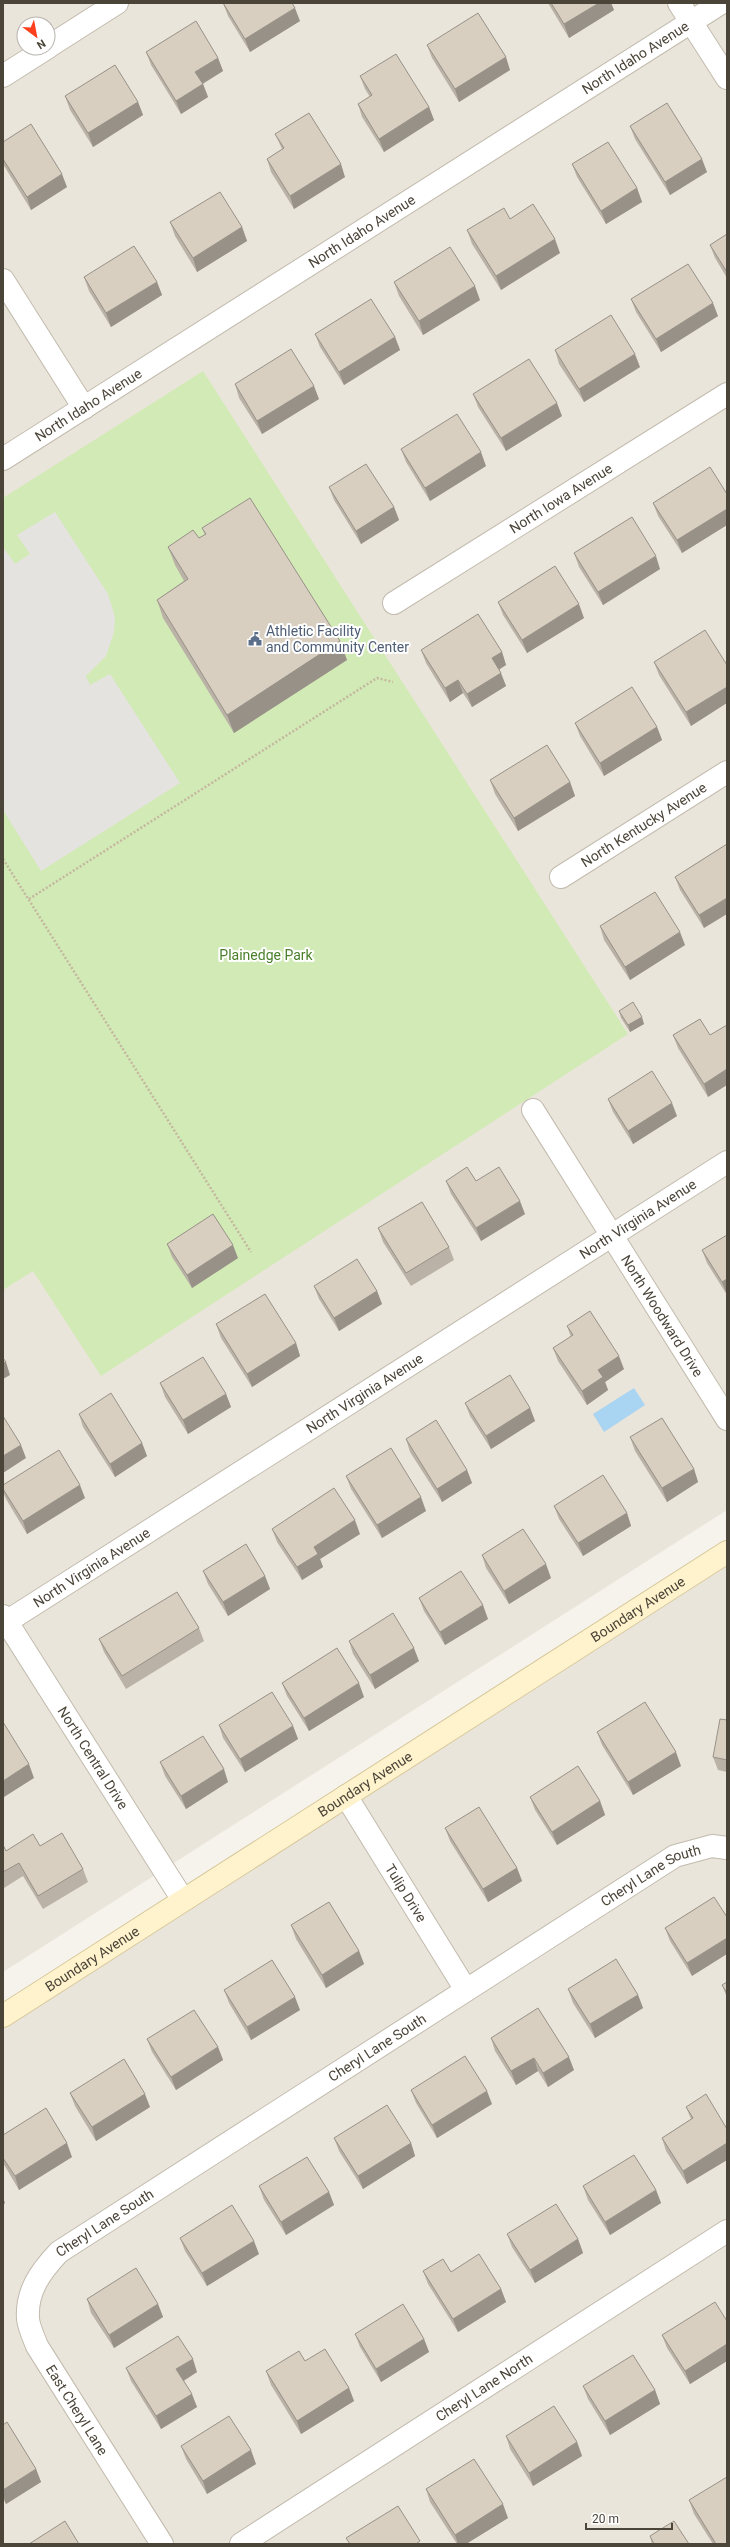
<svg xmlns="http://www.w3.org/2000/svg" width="730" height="2547" font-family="Roboto,sans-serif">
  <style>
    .residential { fill: #eae5da; fill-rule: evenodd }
    .green { fill: #d2eab5 }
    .parking { fill: #e5e3e0 }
    .water { fill: #a9d4f2 }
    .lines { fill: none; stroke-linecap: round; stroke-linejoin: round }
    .minor-casing { stroke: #c2bbae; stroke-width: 24 }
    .secondary-casing { stroke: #d6c79b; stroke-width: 24 }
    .path { stroke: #c4b79f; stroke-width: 2.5; stroke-dasharray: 2 2; stroke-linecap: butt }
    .minor { stroke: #fff; stroke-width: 22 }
    .secondary { stroke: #fff3cd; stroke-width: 22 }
    .wall { fill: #bab2a6 }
    .shaded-wall { fill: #979187 }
    .building { fill: #d8cfc1; stroke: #979187 }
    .labels { text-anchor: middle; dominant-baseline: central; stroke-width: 4; stroke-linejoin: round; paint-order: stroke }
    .street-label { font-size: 14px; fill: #4b4439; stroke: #fff }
    .service-label { font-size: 14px; fill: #4e5e75; stroke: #fff; text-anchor: start }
    .park-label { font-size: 14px; fill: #4a7f2a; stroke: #fff }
  </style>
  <rect width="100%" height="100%" fill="#f6f3ec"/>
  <path class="residential" d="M3,3H727V1510L3,1972ZM24,24H48V48H24Z
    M727,1561V2544H3V2027Z"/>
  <path class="green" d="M203,371L628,1034L101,1376L33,1271L3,1290V498Z"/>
  <path class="parking" d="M55,512L108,594L115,617L114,632L106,656L86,676L90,685L110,674L180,783L41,871L3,810V547L15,564L30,554L17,535Z"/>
  <path class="water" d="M634,1388L645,1405L604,1432L593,1414Z"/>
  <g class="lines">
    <g class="minor-casing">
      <g id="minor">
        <path d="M679,3L727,78"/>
        <path d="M48,47L117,3"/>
        <path d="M3,76L47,48"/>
        <path d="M3,280L84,408"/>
        <path id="s1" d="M3,459L721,3"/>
        <path id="s2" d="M394,603L727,394"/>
        <path id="s3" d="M561,877L727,772"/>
        <path id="s4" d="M533,1110L727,1419"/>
        <path id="s5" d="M3,1616L183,1900"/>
        <path id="s6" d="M3,1624L727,1162"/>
        <path id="s7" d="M346,1796L466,1990"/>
        <path id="s8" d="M162,2544L37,2346C34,2338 29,2328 28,2319C26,2291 41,2271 59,2252L675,1856L712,1846L727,1848"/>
        <path id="s9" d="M241,2544L727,2231"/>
      </g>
    </g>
    <g class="secondary-casing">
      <g id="secondary">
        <path id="s10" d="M3,2016L727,1552"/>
      </g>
    </g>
    <path class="path" d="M3,859L251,1252
      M29,899L377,678L393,682"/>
    <use href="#minor" class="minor"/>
    <use href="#secondary" class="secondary"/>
  </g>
  <path class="wall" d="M223,3L300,21L250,52L228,16Z
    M548,3H611L614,10L569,38Z
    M427,45L510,70L459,102L432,58Z
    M146,52L218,58L223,71L203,84L208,97L181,114L151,65Z
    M360,76L429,107L434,120L384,152L362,117L358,104L370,97L365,89Z
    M65,96L138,102L143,115L93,147L70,110Z
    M630,126L707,172L670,195L635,139Z
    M275,134L345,177L294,209L271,172L267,159L282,149Z
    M3,142L67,187L31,210L3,164Z
    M572,164L637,188L642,202L606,224L577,177Z
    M510,219L560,253L501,290L472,244L467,230Z
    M170,222L242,227L247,241L197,272L175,236Z
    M727,234V278L715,258L710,245Z
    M84,277L157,282L162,295L111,327L89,291Z
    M394,282L480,300L423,335L399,296Z
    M631,299L718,316L661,352L636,312Z
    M315,334L395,337L400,350L344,385L320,347Z
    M555,350L640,367L584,402L559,364Z
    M235,384L319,399L262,434L239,398Z
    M473,394L562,416L506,451L478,407Z
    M401,449L486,466L430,501L406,462Z
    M329,487L394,507L399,520L361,544L334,500Z
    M727,494V525L682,553L658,516L653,503Z
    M202,528L347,660L234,733L163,618L157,600L184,581L175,565L168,547L199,538L205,535Z
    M574,553L660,569L603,605L579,567Z
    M498,602L584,618L527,653L503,615Z
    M421,650L502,652L506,665L499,670L506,686L472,707L463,693L450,702L426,663Z
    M654,662L727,665L691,726L659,675Z
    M575,723L657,727L662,740L604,776L580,736Z
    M490,780L570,782L575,796L518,831L495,794Z
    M727,844L704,928L680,890L675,877Z
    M600,926L685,945L630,980L604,940Z
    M619,1011L644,1024L630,1032L621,1018Z
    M700,1019L708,1097L678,1048L673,1035Z
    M608,1099L677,1116L633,1144L613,1112Z
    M446,1181H476L525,1214L481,1241L451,1194Z
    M378,1228L449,1247L454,1260L411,1286L383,1242Z
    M727,1235V1295L707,1263L702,1250Z
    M167,1244L238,1258L192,1288L172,1257Z
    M314,1286L377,1291L382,1304L339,1331L319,1299Z
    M216,1324L296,1343L300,1356L252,1387L221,1338Z
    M567,1326L624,1369L605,1382L608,1390L587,1405L558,1361L553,1348L571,1337Z
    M160,1383L226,1394L231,1407L188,1434L165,1397Z
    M465,1403L530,1408L535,1421L491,1449L470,1416Z
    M79,1414L142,1443L147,1456L115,1477L83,1427Z
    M630,1437L694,1469L698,1482L667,1502L635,1451Z
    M406,1439L467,1470L472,1483L442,1502L410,1452Z
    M346,1476L426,1511L382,1538L351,1489Z
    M3,1485L85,1498L27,1534L6,1499L3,1492Z
    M554,1506L627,1513L631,1526L583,1556L559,1519Z
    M272,1529L360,1534L320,1559L323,1567L302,1580L277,1542Z
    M482,1555L551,1578L509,1604L486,1568Z
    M203,1571L265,1576L270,1589L228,1616L208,1584Z
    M419,1598L488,1619L445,1645L424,1611Z
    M199,1628L204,1641L126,1689L104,1652L99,1639Z
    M349,1641L419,1661L375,1689L353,1654Z
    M282,1683L364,1697L309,1731L287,1696Z
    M727,1720V1772L718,1770L713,1757Z
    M219,1725L293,1726L298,1739L245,1772L223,1738Z
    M597,1732L681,1766L633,1795L602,1745Z
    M160,1762L228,1782L186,1809L165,1776Z
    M530,1797L600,1801L605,1815L557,1845L535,1810Z
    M445,1828L517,1868L522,1881L488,1902L450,1841Z
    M3,1845L6,1851L40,1846L83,1869L88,1882L43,1909L23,1876L4,1888L3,1887Z
    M714,1897L692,1976L670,1941L665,1928Z
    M291,1925L359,1951L364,1964L326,1988L296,1939Z
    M727,1982V1998L722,1985Z
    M568,1989L638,1995L643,2008L595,2038L573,2003Z
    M224,1990L300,2010L251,2040L229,2003Z
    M491,2038L574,2070L548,2087L538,2071L516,2085L495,2051Z
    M147,2039L218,2047L223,2060L176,2090L152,2052Z
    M411,2090L492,2104L437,2138L416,2103Z
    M70,2093L150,2107L96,2141L75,2106Z
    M686,2107L727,2129V2160L687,2184L666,2151L662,2138L691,2119Z
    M3,2135L72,2157L19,2190L3,2163Z
    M334,2138L411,2143L415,2156L363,2189L339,2151Z
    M259,2186L329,2192L334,2205L286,2235L264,2200Z
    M583,2186L656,2190L661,2203L610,2235L588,2200Z
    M507,2234L578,2239L583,2253L535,2283L512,2247Z
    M180,2238L259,2254L207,2286L185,2251Z
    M423,2271L451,2272L501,2289L506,2302L458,2332L428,2284Z
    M87,2299L158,2304L163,2317L114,2348L91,2313Z
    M727,2321V2361L690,2384L667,2348L662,2335Z
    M355,2334L424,2339L429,2352L381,2382L360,2347Z
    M305,2361L349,2388L354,2401L301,2434L271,2385L266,2371Z
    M126,2368L197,2372L184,2381L197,2407L161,2429L131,2381Z
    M583,2386L655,2390L660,2404L610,2435L588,2399Z
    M3,2425L36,2469L41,2482L6,2504L3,2499Z
    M506,2436L577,2442L582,2456L533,2486L510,2449Z
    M181,2446L256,2464L207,2494L186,2459Z
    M426,2489L508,2518L466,2544H457L430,2502Z
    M689,2500L727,2544H713L694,2514Z
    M650,2536L689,2544H652Z"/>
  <path class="shaded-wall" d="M599,3H611L614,10L569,38L564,24Z
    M295,8L300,21L250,52L245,39Z
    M506,57L510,70L459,102L455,89Z
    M218,58L223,71L200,85L195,72Z
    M203,84L208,97L181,114L176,101Z
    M138,102L143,115L93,147L88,133Z
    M429,107L434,120L384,152L379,139Z
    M702,159L707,172L670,195L665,182Z
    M341,164L345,177L294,209L290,196Z
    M62,174L67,187L31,210L27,197Z
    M637,188L642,202L606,224L601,211Z
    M242,227L247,241L197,272L193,258Z
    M555,239L560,253L501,290L496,276Z
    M157,282L162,295L111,327L106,313Z
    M475,286L480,300L423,335L419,321Z
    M713,303L718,316L661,352L656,339Z
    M395,337L400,350L344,385L339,372Z
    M635,354L640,367L584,402L579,389Z
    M314,386L319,399L262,434L257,421Z
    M557,403L562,416L506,451L501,438Z
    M481,452L486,466L430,501L425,488Z
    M394,507L399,520L361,544L356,531Z
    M727,509V525L682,553L677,540Z
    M656,556L660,569L603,605L598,592Z
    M579,604L584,618L527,653L522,640Z
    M340,641L347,660L234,733L227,715Z
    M502,652L506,665L496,671L492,658Z
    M501,673L506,686L472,707L467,694Z
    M458,680L463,693L450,702L445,688Z
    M727,687V703L691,726L686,712Z
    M657,727L662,740L604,776L600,763Z
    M570,782L575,796L518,831L514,818Z
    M727,898V914L704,928L699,915Z
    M680,932L685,945L630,980L625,967Z
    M642,1017L644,1024L630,1032L628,1025Z
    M727,1069V1085L708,1097L704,1084Z
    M672,1103L677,1116L633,1144L628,1131Z
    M520,1201L525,1214L481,1241L476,1228Z
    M233,1245L238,1258L192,1288L187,1275Z
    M727,1279V1295L722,1282Z
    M377,1291L382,1304L339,1331L334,1318Z
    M296,1343L300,1356L252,1387L247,1374Z
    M619,1356L624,1369L605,1382L608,1390L587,1405L582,1391L598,1370Z
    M6,1362L10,1375L3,1379V1363Z
    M226,1394L231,1407L188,1434L183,1420Z
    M530,1408L535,1421L491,1449L486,1436Z
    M142,1443L147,1456L115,1477L110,1464Z
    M21,1445L26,1458L3,1473V1456Z
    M694,1469L698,1482L667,1502L662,1488Z
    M467,1470L472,1483L442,1502L437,1489Z
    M80,1485L85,1498L27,1534L23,1521Z
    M421,1497L426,1511L382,1538L377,1525Z
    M627,1513L631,1526L583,1556L578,1543Z
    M355,1520L360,1534L320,1559L323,1567L302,1580L297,1567L314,1547Z
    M546,1564L551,1578L509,1604L504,1591Z
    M265,1576L270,1589L228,1616L223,1602Z
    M483,1605L488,1619L445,1645L440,1632Z
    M414,1648L419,1661L375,1689L370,1675Z
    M359,1683L364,1697L309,1731L304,1718Z
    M293,1726L298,1739L245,1772L240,1759Z
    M676,1752L681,1766L633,1795L628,1782Z
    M29,1764L34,1778L4,1797L3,1795V1781Z
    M224,1769L228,1782L186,1809L181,1796Z
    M600,1801L605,1815L557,1845L552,1832Z
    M517,1868L522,1881L488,1902L483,1889Z
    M727,1938V1954L692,1976L687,1963Z
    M359,1951L364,1964L326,1988L322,1975Z
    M638,1995L643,2008L595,2038L590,2024Z
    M295,1997L300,2010L251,2040L247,2027Z
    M218,2047L223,2060L176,2090L171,2077Z
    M569,2057L574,2070L548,2087L543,2073Z
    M534,2058L538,2071L516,2085L511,2071Z
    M487,2091L492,2104L437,2138L432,2125Z
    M145,2094L150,2107L96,2141L92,2127Z
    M67,2143L72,2157L19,2190L15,2176Z
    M411,2143L415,2156L363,2189L358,2176Z
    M727,2143V2160L687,2184L683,2171Z
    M656,2190L661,2203L610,2235L605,2222Z
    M329,2192L334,2205L286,2235L281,2222Z
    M3,2197L5,2203L3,2205Z
    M578,2239L583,2253L535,2283L530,2270Z
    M254,2241L259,2254L207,2286L202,2273Z
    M501,2289L506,2302L458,2332L453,2319Z
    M158,2304L163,2317L114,2348L109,2335Z
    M424,2339L429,2352L381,2382L376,2369Z
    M727,2344V2361L690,2384L685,2371Z
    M193,2359L197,2372L181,2382L176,2369Z
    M349,2388L354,2401L301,2434L297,2421Z
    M655,2390L660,2404L610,2435L605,2421Z
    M192,2394L197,2407L161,2429L156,2416Z
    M577,2442L582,2456L533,2486L529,2473Z
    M251,2450L256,2464L207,2494L203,2481Z
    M36,2469L41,2482L6,2504L3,2495V2490Z
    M503,2504L508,2518L466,2544H458L455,2535Z"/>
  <path class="building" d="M223,3H292L295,8L245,39Z
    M551,3H599L564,24Z
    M478,13L506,57L455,89L427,45Z
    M196,21L218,58L195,72L203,84L176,101L146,52Z
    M396,54L429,107L379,139L358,104L372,95L360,76Z
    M115,65L138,102L88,133L65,96Z
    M667,103L702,159L665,182L630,126Z
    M309,113L341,164L290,196L267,159L284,148L275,134Z
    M31,124L62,174L27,197L3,159V142Z
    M608,142L637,188L601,211L572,164Z
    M220,192L242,227L193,258L170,222Z
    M533,204L555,239L496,276L467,230L504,208L510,219Z
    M727,234V272L710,245Z
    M134,246L157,282L106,313L84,277Z
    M450,247L475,286L419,321L394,282Z
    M688,264L713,303L656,339L631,299Z
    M371,299L395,337L339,372L315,334Z
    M611,315L635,354L579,389L555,350Z
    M291,349L314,386L257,421L235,384Z
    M529,359L557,403L501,438L473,394Z
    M457,414L481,452L425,488L401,449Z
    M366,464L394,507L356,531L329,487Z
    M710,467L727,494V509L677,540L653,503Z
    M250,498L340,641L227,715L157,600L188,579L168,547L193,530L199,538L206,534L202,528Z
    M632,517L656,556L598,592L574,553Z
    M555,566L579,604L522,640L498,602Z
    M478,614L502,652L492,658L501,673L467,694L458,680L445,688L421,650Z
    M705,630L727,665V687L686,712L654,662Z
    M632,687L657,727L600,763L575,723Z
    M547,745L570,782L514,818L490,780Z
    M727,844V898L699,915L675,877Z
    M655,892L680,932L625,967L600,926Z
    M633,1002L642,1017L628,1025L619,1011Z
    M700,1019L710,1035L727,1025V1069L704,1084L673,1035Z
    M652,1071L672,1103L628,1131L608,1099Z
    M467,1167L476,1181L499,1167L520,1201L476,1228L446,1181Z
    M422,1202L449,1247L406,1273L378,1228Z
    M213,1214L233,1245L187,1275L167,1244Z
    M727,1235V1279L722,1282L702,1250Z
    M357,1259L377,1291L334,1318L314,1286Z
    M265,1294L296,1343L247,1374L216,1324Z
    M590,1311L619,1356L598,1370L603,1377L582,1391L553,1348L573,1335L567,1326Z
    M203,1357L226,1394L183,1420L160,1383Z
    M3,1358L6,1362L3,1363Z
    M510,1375L530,1408L486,1436L465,1403Z
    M111,1393L142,1443L110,1464L79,1414Z
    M3,1416L21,1445L3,1456Z
    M662,1418L694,1469L662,1488L630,1437Z
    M436,1420L467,1470L437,1489L406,1439Z
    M391,1448L421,1497L377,1525L346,1476Z
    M59,1450L80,1485L23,1521L3,1489V1485Z
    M603,1475L627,1513L578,1543L554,1506Z
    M334,1488L355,1520L314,1547L318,1554L297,1567L272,1529Z
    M523,1529L546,1564L504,1591L482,1555Z
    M246,1544L265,1576L223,1602L203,1571Z
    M461,1571L483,1605L440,1632L419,1598Z
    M177,1592L199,1628L122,1676L99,1639Z
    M393,1613L414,1648L370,1675L349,1641Z
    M337,1648L359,1683L304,1718L282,1683Z
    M272,1692L293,1726L240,1759L219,1725Z
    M645,1702L676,1752L628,1782L597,1732Z
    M720,1719L727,1720V1760L713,1757Z
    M3,1722L29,1764L3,1781Z
    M203,1736L224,1769L181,1796L160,1762Z
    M578,1766L600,1801L552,1832L530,1797Z
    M479,1807L517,1868L483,1889L445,1828Z
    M62,1833L83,1869L38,1896L19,1863L3,1872V1845L6,1851L33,1834L40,1846Z
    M714,1897L727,1917V1938L687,1963L665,1928Z
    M329,1902L359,1951L322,1975L291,1925Z
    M616,1959L638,1995L590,2024L568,1989Z
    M272,1960L295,1997L247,2027L224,1990Z
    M727,1982V1993L722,1985Z
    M538,2008L569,2057L543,2073L534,2058L511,2071L491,2038Z
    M194,2010L218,2047L171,2077L147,2039Z
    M465,2056L487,2091L432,2125L411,2090Z
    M124,2059L145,2094L92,2127L70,2093Z
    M706,2094L727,2129V2143L683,2171L662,2138L693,2118L686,2107Z
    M387,2105L411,2143L358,2176L334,2138Z
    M46,2108L67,2143L15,2176L3,2158V2135Z
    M634,2155L656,2190L605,2222L583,2186Z
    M307,2157L329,2192L281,2222L259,2186Z
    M556,2204L578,2239L530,2270L507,2234Z
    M232,2205L254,2241L202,2273L180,2238Z
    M479,2254L501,2289L453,2319L423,2271L443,2259L451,2272Z
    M136,2268L158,2304L109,2335L87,2299Z
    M715,2302L727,2321V2344L685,2371L662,2335Z
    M403,2304L424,2339L376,2369L355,2334Z
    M178,2336L193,2359L176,2369L192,2394L156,2416L126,2368Z
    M325,2349L349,2388L297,2421L266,2371L299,2351L305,2361Z
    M633,2355L655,2390L605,2421L583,2386Z
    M554,2406L577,2442L529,2473L506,2436Z
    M229,2416L251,2450L203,2481L181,2446Z
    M7,2422L36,2469L3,2490V2425Z
    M474,2459L503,2504L455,2535L426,2489Z
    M727,2477V2544H716L689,2500Z
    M398,2506L420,2541L416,2544H350L346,2538Z
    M65,2521L79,2544H29Z
    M674,2521L689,2544H654L650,2536Z"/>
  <defs>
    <g id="civic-bare" transform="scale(1.08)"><path d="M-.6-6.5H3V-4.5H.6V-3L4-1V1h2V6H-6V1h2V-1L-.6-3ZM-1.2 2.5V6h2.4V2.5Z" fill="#5c6f8a" stroke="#fff" stroke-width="2.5" paint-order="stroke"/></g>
  </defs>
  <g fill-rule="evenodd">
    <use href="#civic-bare" x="255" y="639"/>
  </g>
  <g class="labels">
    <g class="street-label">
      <text stroke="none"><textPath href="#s1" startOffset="749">North Idaho Avenue</textPath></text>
      <text stroke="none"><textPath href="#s1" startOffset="425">North Idaho Avenue</textPath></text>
      <text stroke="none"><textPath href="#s1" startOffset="101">North Idaho Avenue</textPath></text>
      <text stroke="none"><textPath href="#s2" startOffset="197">North Iowa Avenue</textPath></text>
      <text stroke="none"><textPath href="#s3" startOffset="98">North Kentucky Avenue</textPath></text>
      <text stroke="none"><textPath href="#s6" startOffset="753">North Virginia Avenue</textPath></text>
      <text stroke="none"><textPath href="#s4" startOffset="243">North Woodward Drive</textPath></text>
      <text stroke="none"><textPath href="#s6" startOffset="429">North Virginia Avenue</textPath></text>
      <text stroke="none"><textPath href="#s6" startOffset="105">North Virginia Avenue</textPath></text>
      <text stroke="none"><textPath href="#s10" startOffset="754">Boundary Avenue</textPath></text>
      <text stroke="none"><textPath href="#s5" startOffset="168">North Central Drive</textPath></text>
      <text stroke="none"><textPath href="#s10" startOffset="430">Boundary Avenue</textPath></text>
      <text stroke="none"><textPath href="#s8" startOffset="1041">Cheryl Lane South</textPath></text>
      <text stroke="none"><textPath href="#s7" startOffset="114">Tulip Drive</textPath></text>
      <text stroke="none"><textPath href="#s10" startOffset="106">Boundary Avenue</textPath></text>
      <text stroke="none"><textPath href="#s8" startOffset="717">Cheryl Lane South</textPath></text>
      <text stroke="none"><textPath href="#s8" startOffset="393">Cheryl Lane South</textPath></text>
      <text stroke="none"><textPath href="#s9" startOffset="289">Cheryl Lane North</textPath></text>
      <text transform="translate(77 2410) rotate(58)">East Cheryl Lane</text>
    </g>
    <g class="service-label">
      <text x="266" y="631">Athletic Facility<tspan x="266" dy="16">and Community Center</tspan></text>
    </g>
    <g class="park-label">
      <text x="266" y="955">Plainedge Park</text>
    </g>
  </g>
  <rect width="730" height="2547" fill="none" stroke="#4b4439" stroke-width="8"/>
  <g transform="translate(36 36) rotate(148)"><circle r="19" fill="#ffffff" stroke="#b7b4b0"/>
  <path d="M0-3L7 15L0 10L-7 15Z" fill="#fc3f1d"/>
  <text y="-6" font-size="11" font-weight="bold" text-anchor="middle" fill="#4b4439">N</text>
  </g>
  <path d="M586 2523v6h86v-6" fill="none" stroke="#4b4439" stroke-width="2"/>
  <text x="592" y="2523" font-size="12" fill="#4b4439" stroke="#ffffff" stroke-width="3" paint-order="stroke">20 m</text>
</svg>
